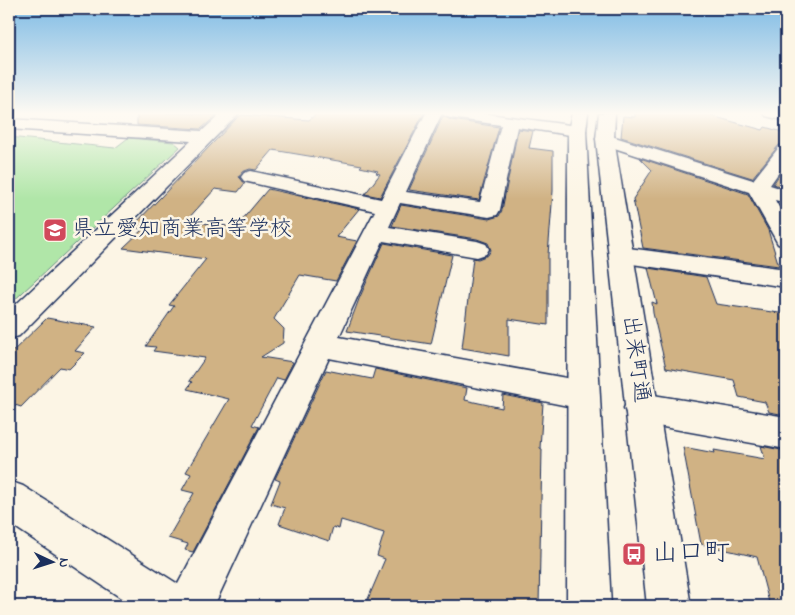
<svg xmlns="http://www.w3.org/2000/svg" width="795" height="615" font-family="'Indie Flower','Klee One',sans-serif">
  <style>
    .green { fill: #b0e6a8; stroke: #668a83 }
    .building { fill: #d0b284; stroke: #1b2f5e }
    .lines { fill: none; stroke-linecap: round; stroke-linejoin: round }
    .minor-casing { stroke: #1b2f5e; stroke-width: 3 }
    .major-casing { stroke: #1b2f5e; stroke-width: 3 }
    .highway-casing { stroke: #1b2f5e; stroke-width: 3 }
    .minor { fill: #fcf5e5; fill-rule: evenodd }
    .major { fill: #fcf5e5; fill-rule: evenodd }
    .highway { fill: #fcf5e5; fill-rule: evenodd }
    .labels { text-anchor: middle; dominant-baseline: central; stroke-width: 5; stroke-linejoin: round; paint-order: stroke }
    .poi-label { font-size: 22px; fill: #1b2f5e; stroke: #fcf5e5; text-anchor: start }
    .street-label { font-size: 22px; fill: #1b2f5e; stroke: #fcf5e5 }
    .near-poi-label { font-size: 26px; fill: #1b2f5e; stroke: #fcf5e5; text-anchor: start }
  </style>
  <rect width="100%" height="100%" fill="#fcf5e5"/>
  <filter id="ink" filterUnits="userSpaceOnUse"><feTurbulence type="fractalNoise" baseFrequency=".02" numOctaves="2"/><feDisplacementMap in="SourceGraphic" scale="10" xChannelSelector="R" yChannelSelector="G"/><feConvolveMatrix kernelMatrix="1 2 1 2 8 2 1 2 1" color-interpolation-filters="sRGB"/></filter>
  <g filter="url(#ink)">
    <path class="green" d="M9,137L115,148L128,138L174,142L180,147L9,305Z"/>
    <path class="building" d="M137,113H180L217,115L201,129L137,125Z
      M317,113H424L380,197L365,194L380,174L376,173L378,171L360,167L362,165L273,150L256,170L250,169L242,172L239,177L245,183L238,192L215,189L186,221L236,227L268,189L359,209L336,237L357,241L336,281L300,275L274,319L284,329L283,343L261,357L293,362L284,380L277,378L252,425L259,427L193,552L185,550L188,544L168,538L194,493L182,490L191,474L186,472L229,399L187,389L192,382L189,381L205,358L153,351L156,347L146,346L174,306L169,305L206,259L123,248L143,229L132,227L238,117L242,115L309,120Z
      M635,113H701L763,130L765,127L786,133V143L779,145L752,178L621,137L623,116L635,117Z
      M443,116L451,120L499,127L479,200L409,190Z
      M518,129L533,131L529,148L553,151V191L548,255V325L509,319V356L462,348L473,258L478,259L488,255L491,250L488,243L477,239L392,226L401,205L489,219L499,216L502,210Z
      M640,158L748,194L768,230L779,266L643,248L633,199L652,170Z
      M786,165V188L773,184Z
      M384,243L452,255L431,344L347,331L359,299Z
      M648,268L706,277L716,304L786,314V415L769,412L765,402L739,397L734,380L666,368L653,313L652,302L657,304Z
      M47,318L96,327L75,351L85,353L69,369L60,367L21,407L9,403V355Z
      M375,369L467,388L465,400L502,408L503,395L543,403L540,448L542,449L539,606H365L385,559L377,556L384,533L341,520L339,529L333,527L329,541L279,524L285,508L271,504L280,481L275,479L326,370L372,379Z
      M761,446L786,451V606H770L757,557L701,544L683,447L715,453L714,450L765,459Z"/>
    <g class="lines">
      <g class="minor-casing">
        <path id="minor" d="M222,113H239L19,336L9,339V311L191,141L9,129V119L202,131Z
          M426,113H442L406,192L480,202L501,125L451,118L445,116L443,113H482L577,126L583,127L586,131L583,135L577,136L517,127L500,210L497,215L489,217L400,203L389,227L477,241L486,244L489,249L486,254L477,257L383,241L339,337L583,381L595,385L599,395L595,405L583,409L329,358L214,606H133L9,523V481L23,486L178,584L375,211L244,181L241,177L244,173L251,171L381,199Z
          M605,134L753,180L780,146L786,145V162L770,185L786,190V203L775,200L786,220V246L778,244L749,192L599,143L596,139L599,135Z
          M621,247L786,269V287L612,261L609,255L612,249Z
          M641,393L786,417V449L641,423L629,418L624,408L629,398Z"/>
      </g>
      <g class="major-casing">
        <path id="major" d="M572,113H588L586,131L611,606H567L568,131Z
          M599,113H615L614,139L691,606H647L596,139Z"/>
      </g>
      <g class="highway-casing">
        <path id="highway" d="M764,113H786V121L766,116Z"/>
      </g>
      <use href="#minor" class="minor"/>
      <use href="#major" class="major"/>
      <use href="#highway" class="highway"/>
    </g>
  </g>
  <linearGradient id="sky" x2="0" y2="1"><stop stop-color="#7ebbe5"/><stop offset="0.57" stop-color="#fefaf3"/><stop offset="1" stop-color="#fefaf3" stop-opacity="0"/></linearGradient>
  <rect width="795" height="199" fill="url(#sky)"/>
  <defs>
    <g id="school-square" transform="scale(1.25)"><rect x="-9" y="-9" width="18" height="18" rx="4" fill="#d1495b" stroke="#fcf5e5"/><path d="M0-5L7-2L0 1L-7-2ZM-4 1L0 2.5L4 1V4Q0 6-4 4Z" fill="#fff"/></g>
    <g id="bus-square" transform="scale(1.25)"><rect x="-9" y="-9" width="18" height="18" rx="4" fill="#d1495b" stroke="#fcf5e5"/><path d="M-5-6H5V4H4V6H2V4H-2V6H-4V4H-5ZM-3.5-4V0h7V-4ZM-3.5 1.2v1.5H-2V1.2ZM2 1.2v1.5H3.5V1.2Z" fill="#fff"/></g>
  </defs>
  <g fill-rule="evenodd">
    <use href="#school-square" x="55" y="230"/>
    <use href="#bus-square" x="634" y="554"/>
  </g>
  <g class="labels">
    <g class="poi-label">
      <text x="72" y="230">県立愛知商業高等学校</text>
    </g>
    <g class="street-label">
      <text transform="translate(635 359) rotate(82)">出来町通</text>
    </g>
    <g class="near-poi-label">
      <text x="652" y="554">山口町</text>
    </g>
  </g>
  <rect width="795" height="615" fill="none" stroke="#fcf5e5" stroke-width="30"/>
  <rect x="15" y="15" width="765" height="585" fill="none" stroke="#1b2f5e" stroke-width="2" filter="url(#ink)"/>
  <g transform="translate(52 562) rotate(94)" stroke="#fcf5e5" stroke-width="4" paint-order="stroke">
  <path d="M0-4L9 19L0 12L-9 19Z" fill="#1b2f5e"/>
  <text y="-8" font-size="14" font-weight="bold" text-anchor="middle" fill="#1b2f5e">N</text>
  </g>
</svg>
